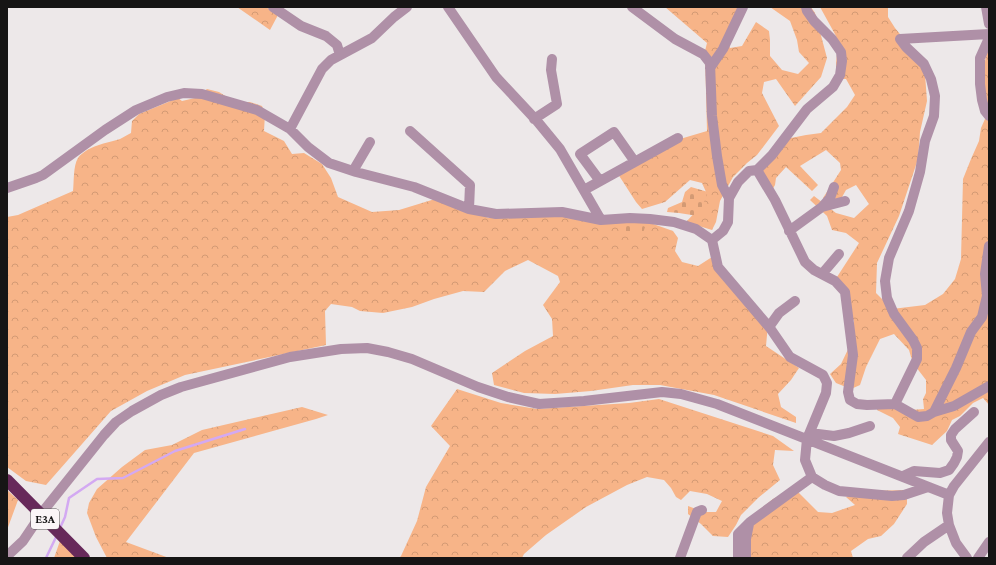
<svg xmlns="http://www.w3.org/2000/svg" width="996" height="565" font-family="'Crimson Pro',serif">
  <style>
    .forest { fill: url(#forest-crowns) }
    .cemetery { fill: url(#cemetery-stones) }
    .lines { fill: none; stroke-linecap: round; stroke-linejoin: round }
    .stream { stroke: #d3a9f2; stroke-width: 2.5 }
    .minor { stroke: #af90a7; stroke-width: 10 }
    .highway-bridge { stroke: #67295a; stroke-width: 12 }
    .labels { text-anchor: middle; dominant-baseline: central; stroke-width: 3; stroke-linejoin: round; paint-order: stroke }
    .shield { fill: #fbf6f7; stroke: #5b5859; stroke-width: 1 }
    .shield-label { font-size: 12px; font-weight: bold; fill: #161515 }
  </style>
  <defs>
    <pattern id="forest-crowns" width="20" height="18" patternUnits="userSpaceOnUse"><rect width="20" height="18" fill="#f7b488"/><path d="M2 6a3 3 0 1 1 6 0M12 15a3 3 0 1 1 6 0" fill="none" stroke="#d39a74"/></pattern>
    <pattern id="cemetery-stones" width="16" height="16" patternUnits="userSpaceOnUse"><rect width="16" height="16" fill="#f7b488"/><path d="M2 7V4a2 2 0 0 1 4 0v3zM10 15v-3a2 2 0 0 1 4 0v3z" fill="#d39a74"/></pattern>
  </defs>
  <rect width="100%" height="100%" fill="#ede8e9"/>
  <path class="forest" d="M237,7H266L278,15L270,30Z
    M665,7H738L726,35L730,48L742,46L756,22L769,31L770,40V56L782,70L798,74L809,63L799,52L797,40L790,21L770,7H811L815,13L827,58L821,77L795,106L776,79L764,82L762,93L779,126L757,155L747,163L733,177L720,201L716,222L712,230L686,222L702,205L706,192L702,183L690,180L665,202L642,209L636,202L616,171L680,139L707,131L705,51L707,43Z
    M820,7H888V17L895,28L917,55L925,74L927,101L920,132L918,159L899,216L877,263L876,293L892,309L925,305L943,294L955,279L961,259L963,179L971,159L979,141L981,128L985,119L986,96L983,82L987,42L989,27V405L983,398L973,403L960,416L952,420L947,431L932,445L898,434L900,427L893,418L877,410L879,406L910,410L924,409L923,399L926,393V380L916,367L911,357L909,350L894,334L880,339L866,367L860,385L851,389L836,383L830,374L841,364L853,339L854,321L847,312L837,277L859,243L846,233L832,230L827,216L810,200L814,196L836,213L854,218L869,204L856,185L846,190L837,206L823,198L841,170L840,163L826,150L800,166L818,185L812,191L786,167L776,178L775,185L771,192L760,164L781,140L806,135L821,133L847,107L855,95L846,79H837L836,63L838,46L836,36Z
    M207,89L219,92L235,102H250L262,106L265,114L264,131L284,141L292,154L304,153L322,164L331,178L338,197L372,212L399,210L435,199L489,218L534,212L642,220L673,231L678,238L675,251L682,262L698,266L712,257L768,324L766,346L799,368L791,380L778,394L781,407L796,417V423L714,395L660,385H633L591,391L555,394L524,393L494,385L492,373L525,351L553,336L552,319L543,305L560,282L558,276L528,260L505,271L484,292L463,291L434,299L412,307L383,313L360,311L352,307L331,304L325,311L326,345L185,375L147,391L111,411L46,485L26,481L7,467V217L18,215L73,191C74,182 73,166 78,158C87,146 107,143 120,139C124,137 127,135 131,133L132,121L139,114L178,98L182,101L195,98Z
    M457,389L501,403L537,409L629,403L659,399L773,436L794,451L775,450L773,465L780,480L758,498L741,515L736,525L728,537L713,536L701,524L688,514V506L704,512H716L722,501L707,494L690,491L681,500L676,497L671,488L664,480L647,477L627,485L586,507L546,535L524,554L522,558H399L401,556L417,521L426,487L450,446L431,426Z
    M302,407L328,415L316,419L194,453L126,542L169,558H175H107L96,537L87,513L89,503L97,489L122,467L145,450L172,445L202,430Z
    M794,488L818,512L832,513L855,505L846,497L865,491L907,490V504L894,524L881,536L868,539L851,551L853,558H747L754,514L773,499Z
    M7,490L18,500L7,530Z
    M61,538L81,558H54Z"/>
  <path class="cemetery" d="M691,187L708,192L698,216L679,213L667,212L668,208L682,202L685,192Z
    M626,223L640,224L645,227L643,233L623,232Z"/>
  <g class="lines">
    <path class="stream" d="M60,528L65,517L69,498L97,479L123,478L175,451L245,429
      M46,558L57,535"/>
    <path class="minor" d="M273,7L301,26L326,36L337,45L340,55
      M448,7L496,77L537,121L560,149L601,220
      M632,7L675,39L703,54L710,63L712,116L717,156L722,185L729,198L728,222L723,231L712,240
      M986,7L989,24
      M989,38L980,58V84L982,100L985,111L989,116
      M710,68L723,49L743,7
      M534,119L557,104L551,70L552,59
      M290,129L322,69L331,60L372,38L394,17L407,7
      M410,131L470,185L469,209
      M757,170L775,200L805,262L814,270L835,281L845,292L853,355L848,392L850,400L857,404L867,405L895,404L918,417L927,416L934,412L954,406L989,386
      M353,171L370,142
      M600,181L580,154L614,132L635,162
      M7,188L36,178L43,175L105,130L136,110L167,97L184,93L202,94L257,110L290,129L308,147L329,163L356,172L414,187L469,209L496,214L562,212L601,220L630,218L650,219L674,222L696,229L712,240L718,267L770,328L790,357L823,375L827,383L826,393L807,439L805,460L812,477L750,522L738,534V558
      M584,190L678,138
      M729,198L738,182L749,171L757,170L772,155L807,109L833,87L840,75L842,61L841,52L832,39L814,21L807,11L806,7
      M822,207L845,201
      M789,231L822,207L830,198L834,187
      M822,274L839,254
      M769,327L779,313L795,301
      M895,404L917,359V348L913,340L894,314L887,298L885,281L889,258L909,211L920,172L925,141L934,116L935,96L931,79L924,64L906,47L900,39L989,34
      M934,412L956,368L971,332L982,317L987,296L985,274L989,246
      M810,433L834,436L849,433L870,426
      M903,476L914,471L940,473L949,470L954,463L957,457L958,451L951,440V435L955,429L974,412
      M812,477L825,485L839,491L892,496L904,495L928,487
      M7,556L23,541L44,510L104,435L116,422L132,411L161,395L181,387L290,357L341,349L367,348L388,352L412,359L478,387L508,397L539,404L584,401L662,392L681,394L717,404L949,495
      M680,558L697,512L702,510
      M746,558V539L749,524
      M907,558L924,542L949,525
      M967,558L956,543L949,525L947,513L949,495L954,486L989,442
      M978,558L989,542"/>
    <path class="highway-bridge" d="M7,480L84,558"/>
  </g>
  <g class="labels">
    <rect class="shield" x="31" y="509" width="28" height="20" rx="3"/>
    <g class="shield-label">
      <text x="45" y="519">E3A</text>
    </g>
  </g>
  <rect width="996" height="565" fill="none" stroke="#161515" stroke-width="16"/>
</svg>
